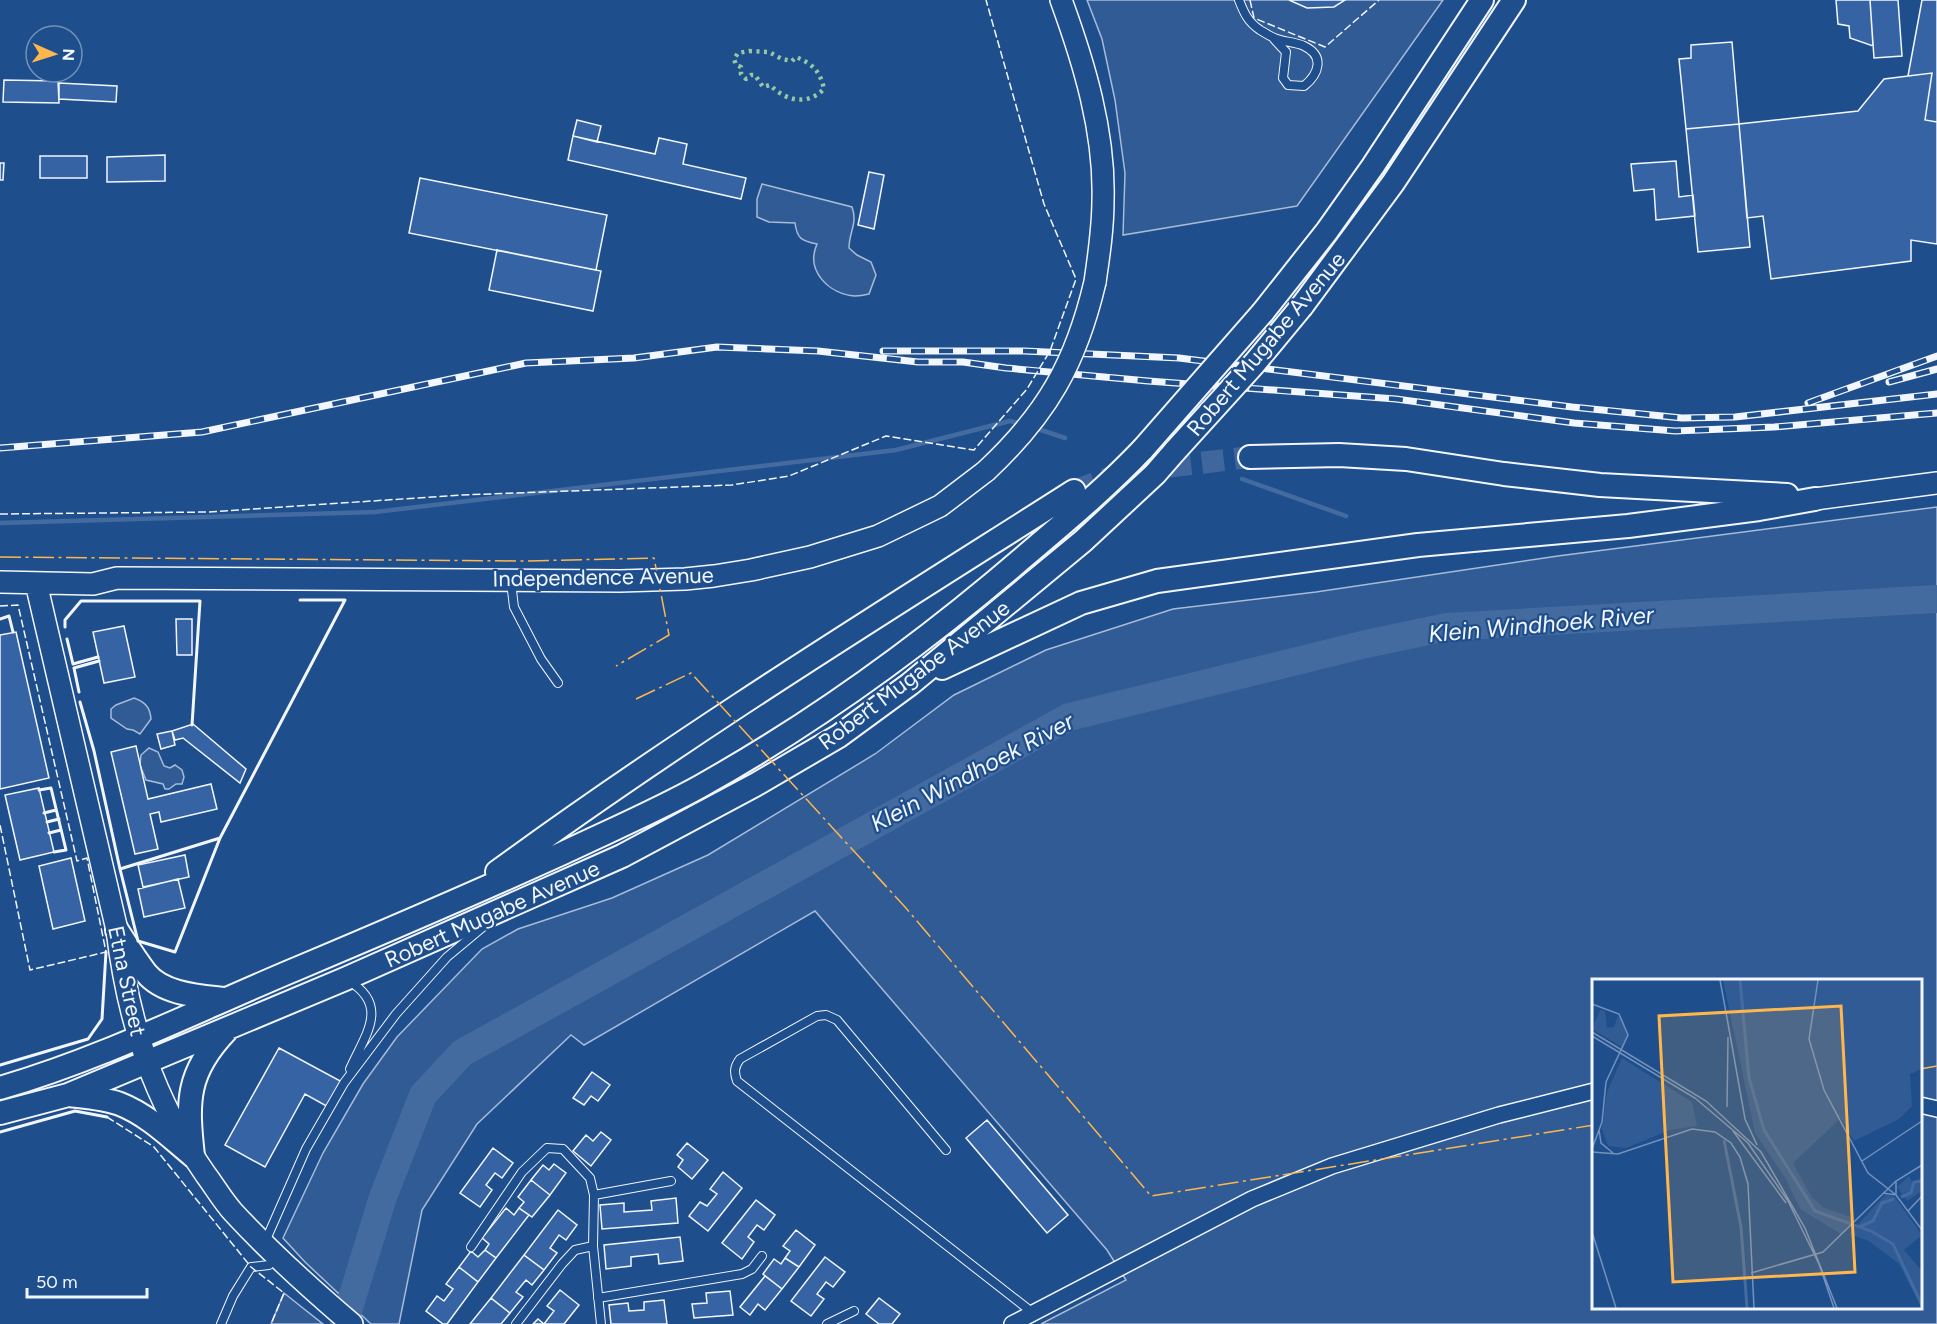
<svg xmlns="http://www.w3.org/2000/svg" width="1937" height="1324" font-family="Figtree,sans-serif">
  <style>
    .green { fill: #305b95; stroke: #a8bbd7; stroke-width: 1.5; fill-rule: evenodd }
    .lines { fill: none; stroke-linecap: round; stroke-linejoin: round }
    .stream { stroke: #446ba0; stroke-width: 4.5 }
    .river { stroke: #446ba0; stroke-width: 28 }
    .building { fill: #3563a3; stroke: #f2f6ff; stroke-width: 1.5 }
    .primary-tunnel { stroke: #3f679d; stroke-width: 22; stroke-dasharray: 22 11; stroke-linecap: butt }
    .lane-casing { stroke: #f2f6ff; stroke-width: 10 }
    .street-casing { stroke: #f2f6ff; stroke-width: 18 }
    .secondary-casing { stroke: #f2f6ff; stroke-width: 24 }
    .primary-casing { stroke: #f2f6ff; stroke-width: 26 }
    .lane { stroke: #1f4e8c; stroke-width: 8 }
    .street { stroke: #1f4e8c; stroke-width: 15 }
    .secondary { stroke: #1f4e8c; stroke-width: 21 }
    .primary { stroke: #1f4e8c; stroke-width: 22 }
    .rail-casing { stroke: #f2f6ff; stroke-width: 7 }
    .rail { stroke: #1f4e8c; stroke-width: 4.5; stroke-dasharray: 14; stroke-linecap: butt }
    .secondary-bridge-casing { stroke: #f2f6ff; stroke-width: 24; stroke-linecap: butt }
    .primary-bridge-casing { stroke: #f2f6ff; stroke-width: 26; stroke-linecap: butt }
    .secondary-bridge { stroke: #1f4e8c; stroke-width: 21 }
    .primary-bridge { stroke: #1f4e8c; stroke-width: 22 }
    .hedge { stroke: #97c8a6; stroke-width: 4.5; stroke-dasharray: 3 4.5; stroke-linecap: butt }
    .fence { stroke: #f2f6ff; stroke-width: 1.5; stroke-dasharray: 8 3; stroke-linecap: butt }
    .wall { stroke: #f2f6ff; stroke-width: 3 }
    .power { stroke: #ffb74d; stroke-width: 1.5; stroke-dasharray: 21 4.5 3 4.5; stroke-linecap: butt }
    .labels { text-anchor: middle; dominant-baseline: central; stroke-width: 4.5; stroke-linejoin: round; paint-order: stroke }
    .street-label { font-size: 22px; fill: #f2f6ff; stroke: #1f4e8c }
    .water-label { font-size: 24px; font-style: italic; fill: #f2f6ff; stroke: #1f4e8c }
    .inset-river { fill: none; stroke: #446ba0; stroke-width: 3 }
    .inset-road { fill: none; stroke: #7391ba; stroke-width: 1.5 }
    .view { fill: #ffb74d; fill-opacity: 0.15; stroke: #ffb74d; stroke-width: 3 }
    .inset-edge { fill: none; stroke: #f2f6ff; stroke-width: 3 }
  </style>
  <rect width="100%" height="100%" fill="#1f4e8c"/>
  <path class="green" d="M1087,0H1443L1297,206L1123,235L1125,173L1115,100L1102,39Z
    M762,184L852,207C858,224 849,231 849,248L857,255L871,262L876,275L869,294C865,295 860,296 855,296C829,294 805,271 817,244C802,241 797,239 795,223L769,222L757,217V199Z
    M1937,507V1324H1041L1126,1280L1107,1250L815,911L584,1045L571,1035L477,1124L422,1210L399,1324H371L305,1262L283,1238L323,1153L363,1084L397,1037L482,949L518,929L612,898L708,855L875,754L954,695L1046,650L1173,609L1316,592L1558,556ZM1594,980H1920V1308H1594Z
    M134,698C145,702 150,707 151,719L140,734L133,730L127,729L111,718V709L116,705Z
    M149,748L158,752L164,766L170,768L175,765L182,770L184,777L182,784H176L169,789H165L163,784L146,780L140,765L141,755Z
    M284,1293L323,1324H271Z"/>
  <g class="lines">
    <path class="stream" d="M1035,428L1065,438
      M1242,479L1346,516
      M0,523L375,512L896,450L1010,421L1021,424"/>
    <path class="river" d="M344,1324L383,1197L423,1095L462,1053L1069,717L1366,644L1447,627L1937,599"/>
  </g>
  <path class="building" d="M1289,0H1345L1334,7L1307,8Z
    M1836,0H1870L1873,46L1850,38L1849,26L1838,24Z
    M1870,0H1898L1902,56L1874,58Z
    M1922,0H1937V122L1925,120L1932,73L1908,76Z
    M1732,42L1739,124L1686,129L1679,59L1691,58V45Z
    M1932,73L1925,120L1937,122V244L1911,240V261L1771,279L1763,216L1747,218L1739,124L1858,111L1884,79Z
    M4,80L58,81L59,103L3,102Z
    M59,83L117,86L116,102L59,99Z
    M577,120L601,126L597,142L573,136Z
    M1739,124L1750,247L1698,252L1686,129Z
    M573,136L655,154L659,138L687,144L683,164L746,178L741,199L568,160Z
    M165,155V181L107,182V157Z
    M40,156H87V178H40Z
    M1676,161L1679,197L1693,195L1695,216L1656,220L1654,189L1634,191L1631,164Z
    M0,163H4L3,180H0Z
    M869,172L884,175L874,229L858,225Z
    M420,178L607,215L596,270L409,233Z
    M497,250L601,271L593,311L489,290Z
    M176,619H192V655H177Z
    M124,626L135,677L104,683L93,632Z
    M16,632L49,778L0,789V635Z
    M193,724L246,769L240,783L183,738L175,740L172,731Z
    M172,731L175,745L161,749L157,734Z
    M136,746L148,799L211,784L217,809L161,822L159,812L150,814L158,849L135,854L111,752Z
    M39,788L54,852L20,860L5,795Z
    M185,855L189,877L143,887L138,865Z
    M71,858L85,921L53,929L39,866Z
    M178,879L185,908L144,917L138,889Z
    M279,1048L344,1083L330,1108L305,1094L265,1167L225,1145Z
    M592,1072L610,1085L598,1101L591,1096L584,1105L573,1098Z
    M987,1120L1068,1215L1047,1233L966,1138Z
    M601,1132L611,1140L591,1166L573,1151L586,1135L593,1141Z
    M687,1143L708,1160L692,1179L678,1167L683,1160L677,1155Z
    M493,1148L513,1163L502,1178L495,1173L486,1185L492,1190L480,1207L460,1193Z
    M554,1164L566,1173L550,1195L531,1180L543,1165L549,1170Z
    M723,1172L742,1188L708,1231L689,1216L700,1202L707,1206L717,1194L710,1189Z
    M531,1180L550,1195L532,1217L519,1208L524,1202L518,1197Z
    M676,1198L678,1223L602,1229L600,1205L624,1203V1212L652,1210L651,1201Z
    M756,1200L775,1215L764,1230L757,1225L748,1237L754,1242L742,1259L722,1243Z
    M506,1208L514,1215L519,1208L529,1215L496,1258L485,1250L489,1244L482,1238Z
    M558,1210L577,1225L566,1240L559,1235L550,1248L557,1253L544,1270L524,1255Z
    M796,1230L815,1245L799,1267L785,1258L790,1251L783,1246Z
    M680,1237L683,1261L659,1264L658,1254L631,1257V1266L606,1269L604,1245Z
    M485,1250L496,1258L478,1282L459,1267L471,1251L478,1257Z
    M524,1255L544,1270L532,1285L526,1280L516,1292L523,1297L510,1313L491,1298Z
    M825,1257L845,1272L833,1287L826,1282L817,1294L824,1299L811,1316L791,1301Z
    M785,1258L799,1267L782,1289L763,1274L774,1259L781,1264Z
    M459,1267L478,1282L447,1324H443L426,1311L437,1296L444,1301L453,1289L446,1284Z
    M765,1276L782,1289L765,1310L758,1304L750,1315L740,1307Z
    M560,1290L579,1305L564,1324H533L538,1319L544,1324L554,1311L547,1306Z
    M730,1291L733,1315L694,1318L692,1304L707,1303L706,1293Z
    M491,1298L510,1313L501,1324H470Z
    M879,1298L900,1314L892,1324H879L866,1314Z
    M664,1300L667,1324H611L609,1305L628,1303L629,1311L644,1310V1302Z"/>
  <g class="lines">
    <path class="primary-tunnel" d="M1074,491L1124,472L1250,457"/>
    <g class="lane-casing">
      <path id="lane" d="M1239,0C1244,13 1248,22 1260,30C1265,33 1271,37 1277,39C1285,42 1296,42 1304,46C1325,56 1319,74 1304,86L1288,85L1283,78L1286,52L1274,39
        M511,582L514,607L541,659L558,683
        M349,981C390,1006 365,1035 350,1069
        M946,1150L837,1020L826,1015L817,1016L740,1059C734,1067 734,1072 737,1081L1033,1313
        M594,1195L671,1181
        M265,1242L306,1149L344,1083L396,1014L447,957L483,927
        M471,1247L522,1172L547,1148L563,1149L590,1178L594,1195L593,1246L601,1324
        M598,1298L742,1274L752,1269L762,1256
        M221,1324L233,1296L251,1267L269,1265
        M516,1324L562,1264L575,1250L593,1246
        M827,1324L854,1311"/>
    </g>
    <g class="street-casing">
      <path id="street" d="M1920,1105L1937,1109
        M1012,1324L1252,1199L1332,1166L1499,1115L1594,1091"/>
    </g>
    <g class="secondary-casing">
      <path id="secondary" d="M1061,0C1084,63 1105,132 1103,200C1103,228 1099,255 1095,282
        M1815,499L1937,483
        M0,582L93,584L117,578L620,581L685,579L714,576L751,570L810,557L878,536L940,506L986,471
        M36,583L117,930C128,1021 153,1099 206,1175C215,1187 223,1201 233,1212C269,1251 311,1289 352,1324"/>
    </g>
    <g class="primary-casing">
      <path id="primary" d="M1302,306L1393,183L1514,0
        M1263,312L1327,231L1373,166L1482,0
        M1250,457L1339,455L1406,459L1504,474L1600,485L1787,495
        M942,668L1081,603L1157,581L1418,545L1628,526L1759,509L1815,499
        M497,872C683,736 879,615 1074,491
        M117,930C126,944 135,959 146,973C163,994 198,996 224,999
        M0,1088C104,1058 202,1008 301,967C389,930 477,892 563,853C609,831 656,811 701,786C817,721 924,643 1025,556C1065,522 1106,488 1143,449
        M69,1095C86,1097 104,1098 120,1104C148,1115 170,1137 193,1156
        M0,1113L68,1095L345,979L622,856L755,785L839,736L910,684L1083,541L1155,474L1175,451
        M193,1156C187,1102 186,1073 226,1031"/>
    </g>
    <use href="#lane" class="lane"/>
    <use href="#street" class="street"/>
    <use href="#secondary" class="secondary"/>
    <use href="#primary" class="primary"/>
    <g class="rail-casing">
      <path id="rail" d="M883,351H1024L1179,358L1572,407L1682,418L1735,417L1937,394
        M1889,382L1937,369
        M1808,403L1937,356
        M0,448L202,432L526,363L634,358L717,347L818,351L918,362H963L1006,368L1148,381L1396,399L1574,423L1675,431L1774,427L1937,413"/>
    </g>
    <use href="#rail" class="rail"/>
    <g class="secondary-bridge-casing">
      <path id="secondary-bridge" d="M986,471C1047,414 1076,363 1095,282"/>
    </g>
    <g class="primary-bridge-casing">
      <path id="primary-bridge" d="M1143,449L1263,312
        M1175,451L1254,364L1302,306"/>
    </g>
    <use href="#secondary-bridge" class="secondary-bridge"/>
    <use href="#primary-bridge" class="primary-bridge"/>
    <path class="hedge" d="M749,51L769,52L782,59L792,61L796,57C813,64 820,71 824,89C807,106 786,101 770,85L763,87L755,75H751L746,79L741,74V67L736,65L734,59L738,53Z"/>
    <path class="fence" d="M1250,0L1254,18L1325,47L1379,0
      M0,514L209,512L461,495L732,485L789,476L886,436L974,450L1027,389L1050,351L1076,279L1044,204L986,0
      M0,606L18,605L77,861L87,858L106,952L30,970L0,825
      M107,1117L154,1147L251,1267L284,1293L271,1324"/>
    <path class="wall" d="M0,619L9,616L13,632
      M65,627V620L81,601H200L192,725
      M67,639L73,664L98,657
      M79,692L74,668L99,661
      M80,702L94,751L120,869L220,838L345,600H300
      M39,790L51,788L66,850L54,852
      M44,813L56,810
      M47,822L59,819
      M49,833L61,830
      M120,869L138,941L175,952L220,838
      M0,1065L88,1039L102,1019L106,952
      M0,1132L75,1111L107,1117"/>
    <path class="power" d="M0,557L525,561L654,558L669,635L616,666
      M636,699L691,673L905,907L1151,1196L1594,1125
      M1920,1069L1937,1066"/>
  </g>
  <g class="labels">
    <g class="street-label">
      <text transform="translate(1266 344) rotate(-50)">Robert Mugabe Avenue</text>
      <text transform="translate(603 577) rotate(-1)">Independence Avenue</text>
      <text transform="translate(914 675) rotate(-37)">Robert Mugabe Avenue</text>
      <text transform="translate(492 914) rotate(-24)">Robert Mugabe Avenue</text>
      <text transform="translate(127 981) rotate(78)">Etna Street</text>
    </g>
    <g class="water-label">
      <text transform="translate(1541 624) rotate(-5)">Klein Windhoek River</text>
      <text transform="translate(972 772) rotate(-28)">Klein Windhoek River</text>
    </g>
  </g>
  <g transform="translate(1592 979)">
    <rect width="330" height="330" fill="#1f4e8c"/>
    <path d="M131,1H330V90L318,95L320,127L307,140L262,162L249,139L201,184L219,217L232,229L263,239L249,255L208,230L194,200L163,154ZM8,31L13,32L15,49L22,48L26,37L31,41L35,57L31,69L0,50ZM30,79L100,123L105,147L78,151L34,169L16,167L10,150L15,113ZM317,197L320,203L330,199V212L315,222L305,208ZM294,215L303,218L330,256L312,271L330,292V329L307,285L277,262L257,255Z" fill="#305b95"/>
    <path class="inset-river" d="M148,1L157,99L172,151L223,232L279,252L301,265L330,326M132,161L149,248L155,329M309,218L319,214L322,203L330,202M267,248L281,242L290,224L302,220"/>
    <path class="inset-road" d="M128,1L137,50M226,1L217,60L232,111L276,194L304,216L330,251M0,25L27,35L36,56L14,103L10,143L0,170M137,50L153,140L165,166M0,53L114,122L169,173L213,249L245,329M0,57L103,119L156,164L196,222L227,285L242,329M135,128L136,58M7,151L9,164L21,174M141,152L194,224M0,173L26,175L100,150L123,153L139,164L148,178L156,205L162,329M270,182L330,142M291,214L304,216V203M316,232L330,217M0,253L24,329M159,294L231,273L304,202L330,186"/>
    <path class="view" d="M249,27L263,293L81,303L67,37Z"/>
    <rect width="330" height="330" class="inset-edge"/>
  </g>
  <g transform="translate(54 54) rotate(93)"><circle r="28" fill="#1f4e8c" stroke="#7391ba" stroke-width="1.5"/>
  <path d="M0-4.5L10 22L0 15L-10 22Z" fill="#ffb74d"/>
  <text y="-9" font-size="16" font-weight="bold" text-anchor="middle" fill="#f2f6ff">N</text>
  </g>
  <path d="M27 1288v9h120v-9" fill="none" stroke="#f2f6ff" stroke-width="3"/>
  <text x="36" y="1288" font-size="18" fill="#f2f6ff" stroke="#1f4e8c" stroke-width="4.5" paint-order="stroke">50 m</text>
</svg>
